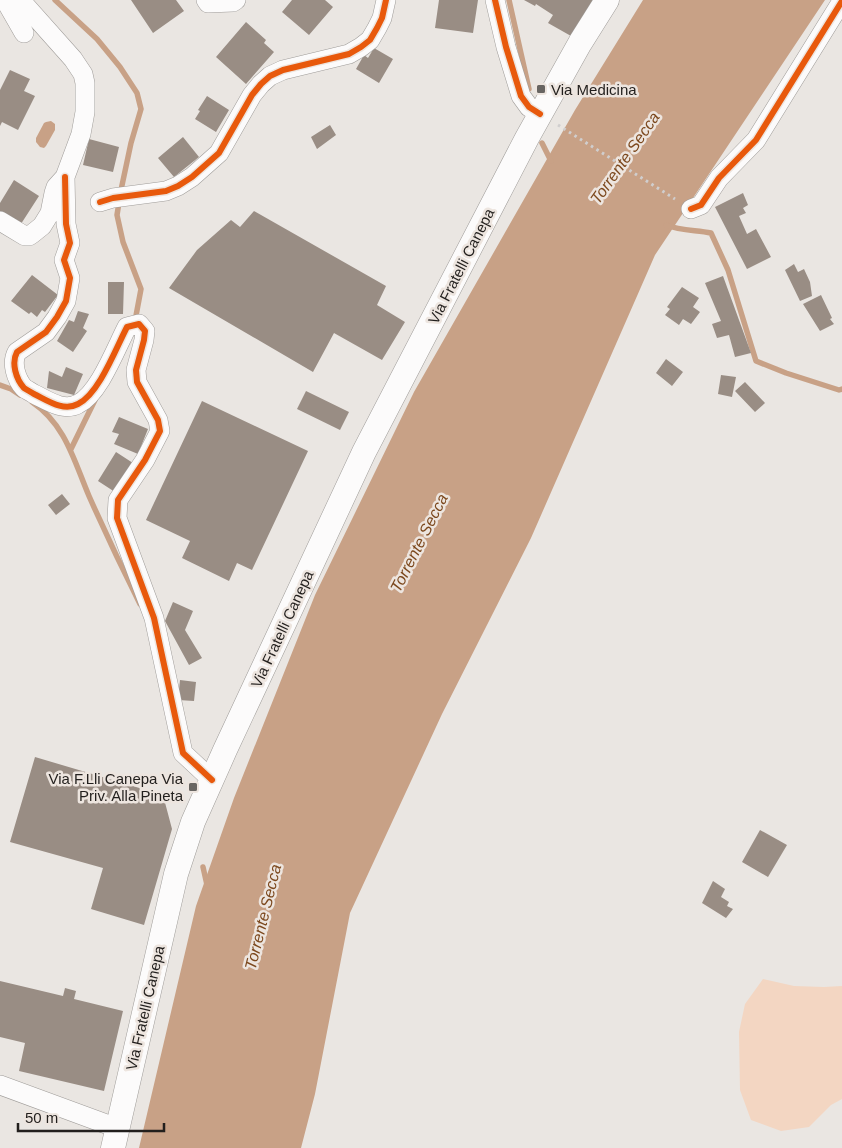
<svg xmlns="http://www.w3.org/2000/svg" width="842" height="1148" font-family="Helvetica,sans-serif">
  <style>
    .green { fill: #f3d6c2 }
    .water { fill: #c8a186 }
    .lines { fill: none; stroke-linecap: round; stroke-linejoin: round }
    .stream { stroke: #c8a186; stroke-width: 5.5 }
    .building { fill: #998d84 }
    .minor-casing { stroke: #9f9c99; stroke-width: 20 }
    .major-casing { stroke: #9f9c99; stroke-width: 25 }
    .path { stroke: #d0cece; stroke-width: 3; stroke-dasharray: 2.5 4; stroke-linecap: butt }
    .minor { stroke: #fcfbfb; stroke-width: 19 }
    .major { stroke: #fcfbfb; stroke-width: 24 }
    .cycleway-casing { stroke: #ede5df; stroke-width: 9 }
    .cycleway { stroke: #e8590c; stroke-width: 6 }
    .poi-dot { fill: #686562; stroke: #ede5df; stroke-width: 2 }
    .labels { text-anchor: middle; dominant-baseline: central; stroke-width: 5; stroke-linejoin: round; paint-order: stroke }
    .poi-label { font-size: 15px; fill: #221f1d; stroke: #ede5df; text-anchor: start }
    .street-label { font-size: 15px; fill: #221f1d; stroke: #ede5df }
    .water-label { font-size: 16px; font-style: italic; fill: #7c481d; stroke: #ede5df }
  </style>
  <rect width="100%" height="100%" fill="#eae6e2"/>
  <path class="green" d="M763,979L794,986L824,987L842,986V1099L831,1105L809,1127L781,1131L751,1120L740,1090L739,1032L745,1004Z"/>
  <path class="water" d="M643,0H825L655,255L531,538L442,714L350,913L315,1094L301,1148H139L196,906L234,798L315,595L414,392L575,110Z
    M51,121L55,124V130L46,146L44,148L40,147L36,142V138L44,123L46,122Z"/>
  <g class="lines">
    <path class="stream" d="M55,0L97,39L120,67L137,93L141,109L131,143L121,190L117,215L123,242L141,289L135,321
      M509,0L529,89
      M542,143L551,161
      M666,225C681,231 696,230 711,233L728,270L756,361L786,373L839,390L842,389
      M0,385L11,389L20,395
      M32,402C66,425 74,461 89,496C105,532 122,568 140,604
      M71,449L95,400
      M203,867L207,885"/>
  </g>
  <path class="building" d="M131,0H176L184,11L153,33Z
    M292,0H325L333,7L309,35L282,12Z
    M439,0H478L473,33L435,28Z
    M524,0H593L571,36L548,23L553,15L536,4L535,6Z
    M246,22L266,40L264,43L274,52L246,84L216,57Z
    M374,48L393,59L379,83L356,69L364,55L368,58Z
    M10,70L30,79L24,91L35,96L18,130L2,122L0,126V90Z
    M207,96L229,110L216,132L195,119L200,111L198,110Z
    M330,125L336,135L317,149L311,137Z
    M183,137L199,157L174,177L158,158Z
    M89,139L119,147L113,172L83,165Z
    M14,180L39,196L19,227L0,215V203Z
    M743,193L748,205L743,208L746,213L739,216L747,234L756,229L771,257L747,269L715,207Z
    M254,211L386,286L377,305L405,322L382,360L334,333L313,372L169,288L197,250L231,220L240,227Z
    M794,264L798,272L804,269L810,282L812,296L800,301L785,270Z
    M32,275L58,295L45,312L42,310L37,317L31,312L29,314L11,301Z
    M723,276L751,353L735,357L729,335L717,338L712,324L721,321L705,283Z
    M108,282H124L123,314H108Z
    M682,287L699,298L693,307L700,312L691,324L683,319L679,325L665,315L670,309L667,307Z
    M821,295L832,318L830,319L834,324L820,331L803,304Z
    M78,311L89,314L83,328L87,331L73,352L57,341L69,320L74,322Z
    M666,359L683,372L672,386L656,373Z
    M66,367L83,374L74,395L47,388L49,371L62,377Z
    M721,375L736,377L732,397L718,394Z
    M745,382L765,403L755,412L735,391Z
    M306,391L349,412L340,430L297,409Z
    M202,401L308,451L252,570L237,563L229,581L182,558L190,541L146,520Z
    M119,417L148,429L138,454L114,444L119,434L112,432Z
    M116,452L136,465L118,494L98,481Z
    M62,494L70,504L56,515L48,505Z
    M173,602L193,611L185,630L202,658L189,665L165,621Z
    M180,680L196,682L194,701L178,700Z
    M35,757L163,795L172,829L144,925L91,909L103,868L10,842Z
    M760,830L787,845L768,877L742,862Z
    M713,881L725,889L721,897L729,902L727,906L733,909L726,918L702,903Z
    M0,981L63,996L65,988L76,991L74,999L123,1011L104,1091L19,1071L25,1043L0,1037Z"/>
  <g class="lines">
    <g class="minor-casing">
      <path id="minor" d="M5,0L24,33
        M206,0L208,3L233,2L236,0
        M495,0L506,47L521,96L529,107L540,114
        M65,177L66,224L70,243L64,260L70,278L66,301L57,317L46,332L17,352C11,363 16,379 24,388C27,390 31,392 34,394C47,400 63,412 78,404C99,394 116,348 127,327L139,324L145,331L144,340L136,370L137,382L158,420L160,431L145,460L118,500L117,518L154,618L183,753L212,780
        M100,202L113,198L166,191L178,186L192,177L219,153L252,95L261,84L270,76L283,70L349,54L361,47L370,40L377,28L382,18L386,0
        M691,209L701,205L719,178L756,140L842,1
        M0,221L25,236H29L32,234L42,226L50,213L54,193L56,187L65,177L81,134L85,112V83L83,74L73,59L24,4L20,0
        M0,1085L117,1128"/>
    </g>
    <g class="major-casing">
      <path id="major" d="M113,1148L176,874L193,822L225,750L364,452L527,138L580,43L607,0"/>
    </g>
    <path class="path" d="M558,125L675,199"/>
    <use href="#minor" class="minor"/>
    <use href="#major" class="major"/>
    <g class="cycleway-casing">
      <path id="cycleway" d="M495,0L506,47L521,96L529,107L540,114
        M65,177L66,224L70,243L64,260L70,278L66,301L57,317L46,332L17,352C11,363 16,379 24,388C27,390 31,392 34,394C47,400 63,412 78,404C99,394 116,348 127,327L139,324L145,331L144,340L136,370L137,382L158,420L160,431L145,460L118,500L117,518L154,618L183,753L212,780
        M100,202L113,198L166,191L178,186L192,177L219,153L252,95L261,84L270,76L283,70L349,54L361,47L370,40L377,28L382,18L386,0
        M691,209L701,205L719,178L756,140L842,1"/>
    </g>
    <use href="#cycleway" class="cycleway"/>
  </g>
  <g class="poi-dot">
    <rect x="536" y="84" width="10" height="10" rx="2.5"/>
    <rect x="188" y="782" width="10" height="10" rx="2.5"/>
  </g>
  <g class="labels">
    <g class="poi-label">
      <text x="551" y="89">Via Medicina</text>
      <text x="183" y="778" text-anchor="end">Via F.Lli Canepa Via<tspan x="183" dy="17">Priv. Alla Pineta</tspan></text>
    </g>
    <g class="street-label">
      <text transform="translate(461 266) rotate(-63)">Via Fratelli Canepa</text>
      <text transform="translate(282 629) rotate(-65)">Via Fratelli Canepa</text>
      <text transform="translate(145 1008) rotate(-77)">Via Fratelli Canepa</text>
    </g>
    <g class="water-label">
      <text transform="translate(625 158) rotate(-55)">Torrente Secca</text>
      <text transform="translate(419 543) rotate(-63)">Torrente Secca</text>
      <text transform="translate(263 917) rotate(-76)">Torrente Secca</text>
    </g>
  </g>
  <path d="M18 1123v8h146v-8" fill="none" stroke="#221f1d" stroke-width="2.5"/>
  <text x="25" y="1123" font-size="15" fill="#221f1d" stroke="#ede5df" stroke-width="4" paint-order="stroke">50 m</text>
</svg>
